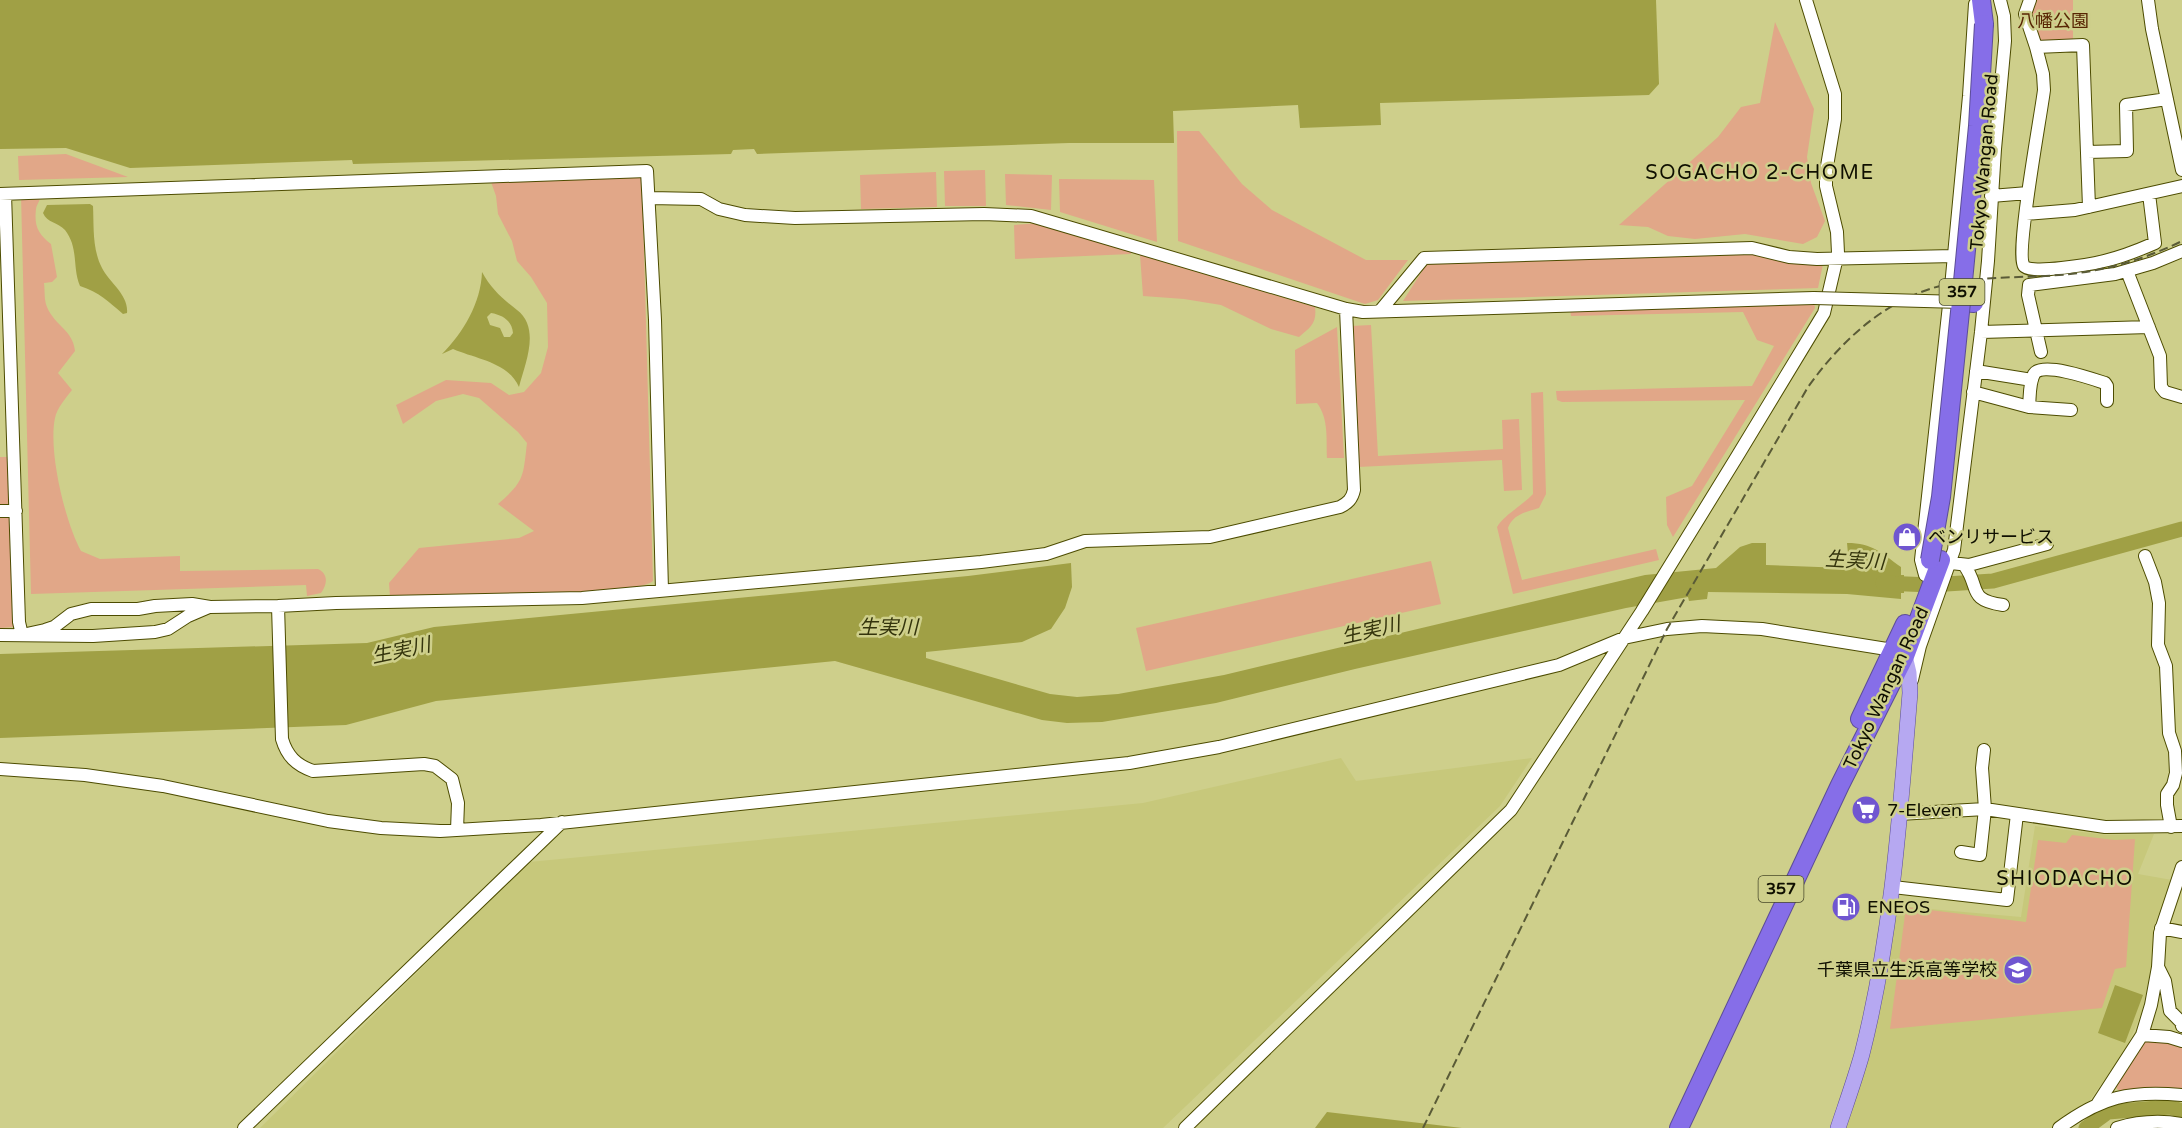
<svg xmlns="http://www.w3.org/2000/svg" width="2182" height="1128" font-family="'Varela Round','Noto Sans JP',sans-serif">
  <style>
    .built { fill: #c7c87b }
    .green { fill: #e1a788 }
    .water { fill: #a0a045; fill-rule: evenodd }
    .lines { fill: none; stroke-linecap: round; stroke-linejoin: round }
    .river { stroke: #a0a045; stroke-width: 15 }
    .minor-casing { stroke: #4d4c00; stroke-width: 14 }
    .major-casing { stroke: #5c4d97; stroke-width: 16 }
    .highway-casing { stroke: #5c4d97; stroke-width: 20 }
    .minor { stroke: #fff; stroke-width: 12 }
    .major { stroke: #b6a8f1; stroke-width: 15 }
    .highway { stroke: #866ee8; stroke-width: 18 }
    .rail { stroke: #5a5b37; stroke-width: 2; stroke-dasharray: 9 4.5; stroke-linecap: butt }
    .minor-bridge-casing { stroke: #4d4c00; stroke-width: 14; stroke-linecap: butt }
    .highway-bridge-casing { stroke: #5c4d97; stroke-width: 20; stroke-linecap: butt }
    .minor-bridge { stroke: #fff; stroke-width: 12 }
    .highway-bridge { stroke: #866ee8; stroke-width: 18 }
    .labels { text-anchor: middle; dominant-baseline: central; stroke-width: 5; stroke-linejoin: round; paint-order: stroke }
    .shield { fill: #cecf8b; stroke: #48492a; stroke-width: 1.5 }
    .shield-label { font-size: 16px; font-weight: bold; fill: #0f0f00 }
    .park-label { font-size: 18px; fill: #582503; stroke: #cecf8b }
    .street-label { font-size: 18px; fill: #0f0f00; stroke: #cecf8b }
    .poi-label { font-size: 18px; fill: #0f0f00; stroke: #cecf8b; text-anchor: start }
    .neighbourhood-label { font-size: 20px; letter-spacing: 1.5px; fill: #0f0f00; stroke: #cecf8b }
    .water-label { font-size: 20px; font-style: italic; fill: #34340c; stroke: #cecf8b }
  </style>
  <rect width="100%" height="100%" fill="#cecf8b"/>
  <path class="built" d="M1341,758L1356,781L1532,758L1500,806L1163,1128H260L529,862L1143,803Z
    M2035,826L2106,835L2154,834L2138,874L2172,880L2153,929L2154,952L2142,1012L2125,1051L2087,1104L2053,1128H1843L1896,906L2021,917Z"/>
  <path class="green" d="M2033,0H2073V42L2039,43L2028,15Z
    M1775,22L1814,109L1807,157L1811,183L1825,221L1817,237L1803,244L1745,234L1695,239L1668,236L1648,227L1619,225L1718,137L1741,107L1760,103Z
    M1177,131H1199L1242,184L1272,210L1366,260H1408L1378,300L1365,304L1178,241Z
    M66,154L128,177L19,180L18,156Z
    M985,170L986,206H945L944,171Z
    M936,172L937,207L861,209L860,175Z
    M1005,174L1052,175L1051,210L1006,205Z
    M642,177L653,581C634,598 429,596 390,597L389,583L419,548L519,538L534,531L498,504C525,481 523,476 527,443L518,432L479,398L463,394L436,401L403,424L396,405L446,380L491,383L509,395L524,392L541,373L548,347L547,303L531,277L517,261L512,241L498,214L496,196L491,182Z
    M1059,179L1154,180L1157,242L1060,212Z
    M21,195H40C41,201 37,203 36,209C34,226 38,234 51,244L57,277L52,282L44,283C45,291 44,300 47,307C55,326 73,330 75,351L58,373L72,390C66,398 57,408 55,418C48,451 65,522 81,551L100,559L180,556V571L318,569C329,574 327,585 321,593L307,596L306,585L31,594Z
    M1040,223L1130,246L1131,254L1015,259L1014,225Z
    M1757,254L1823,264L1818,288L1403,301L1428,262Z
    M1140,255L1315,307C1317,323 1311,327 1299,337L1271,329L1221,305L1184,299L1143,296Z
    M1814,302L1815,308L1673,537L1667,525L1666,497L1692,486L1745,400L1562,402L1557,400L1556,391L1752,386L1774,346L1757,340L1743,312L1571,316L1570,309Z
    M1371,325L1378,456L1503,449L1502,420L1519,419L1522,490L1504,491L1502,460L1358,467L1351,326Z
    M1337,327L1344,458H1327C1326,439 1329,419 1317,403L1296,404L1295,350Z
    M1543,392L1546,494L1539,508C1526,512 1513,514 1508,528L1522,580L1656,549L1659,560L1513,594L1497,527C1505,514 1522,506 1533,494L1531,393Z
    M0,457H9L10,506H0Z
    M0,517H10L13,627L0,628Z
    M1431,561L1441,604L1146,671L1136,628Z
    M2072,835L2115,840L2135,839L2126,967L2115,969L2102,1008L1890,1029L1906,907L2026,922L2038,840L2066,843Z
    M2146,1039L2182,1044V1092H2121L2117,1089L2115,1085Z"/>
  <path class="water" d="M0,0H1656L1659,84L1649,95L1380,103L1381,125L1300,128L1298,105L1173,111L1174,143H1069L757,154L754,149L733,150L731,154L353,164L352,160L130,168L66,148L0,149Z
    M90,204L93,206C94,226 92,249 102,268C109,282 129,295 127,313L123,314C109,302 99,292 80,286C72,267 79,248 65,230C58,222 47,223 43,213L47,205Z
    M482,272C491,289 503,299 517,310C541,328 525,364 519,387C508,362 476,359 453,349L442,354C463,333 481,303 482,272ZM491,313C503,315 512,321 513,333L510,337H504L500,328L490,325L487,317Z
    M1752,543H1766V565L1845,568L1849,565L1847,543C1873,543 1881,553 1901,567V575H1904V593H1901V599L1847,594L1708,592L1707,599L1689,601L1688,597L1626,608L1355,669L1216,703L1102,722L1067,723L1042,720L835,661L436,701L346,725L0,738V654L367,643L434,627L968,576L1071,563L1072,587L1065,608L1051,629L1022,642L926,652V658L1050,694L1077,697L1118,694L1224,675L1645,575L1716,568L1740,547Z
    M2115,985L2143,995L2125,1043L2098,1033Z
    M1327,1112L1462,1128H1315Z"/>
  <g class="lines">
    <path class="river" d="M1883,583L1931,585L1993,581L2182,529
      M2086,1128L2108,1112L2170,1107L2182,1111"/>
    <g class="minor-casing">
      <path id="minor" d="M2030,0L2025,14L2036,47L2043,74L2044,90C2041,115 2015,254 2024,266C2030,275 2092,264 2104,261C2122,257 2139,250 2155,243L2149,194
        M2148,0L2152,29L2182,170
        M2036,47L2083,45L2089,207
        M2087,152L2127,151L2126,105L2167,99
        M0,194L647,171L655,320L662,590
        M5,194L19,622L22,635
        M1991,196L2028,193
        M650,198L701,199L719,209L745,215L795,218L984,214L1031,216L1346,309L1363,312L1814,298
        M2026,214L2075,210L2182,186
        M2127,271L2160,356L2161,387L2165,392L2182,397
        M1380,311L1424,258L1752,248L1789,257L1817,259L1954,256
        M1981,332L2149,327
        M2041,352L2028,295L2029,285L2115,274L2153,263L2182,251
        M1976,371L2032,380
        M1973,392L2029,407L2071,410
        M2029,407C2030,397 2029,383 2034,374C2041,361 2093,379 2105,383L2107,386V401
        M0,511H16
        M2145,556L2155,582L2159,603L2158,645L2166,666L2169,733L2175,751L2176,773L2173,785L2167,794V805L2171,827
        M1951,563L1969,565L2047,544
        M1964,565C1981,587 1966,600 2003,605
        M1925,575L1921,560L1951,287L1969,96L1975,4
        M278,606L282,739C287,756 296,765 313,771L424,764L435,766L452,779L458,803L457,830
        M0,635L93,636L155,632L168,629L188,616L209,607
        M22,635L45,630L54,627L71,614L91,609H138L155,606L192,604L210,607L278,606L336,603L582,598L981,562L1046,554L1085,541L1210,537L1340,507C1348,503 1352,499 1354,490L1346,309
        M1912,680L1920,646L1954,550L1981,332L1988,261L1995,149L2005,41L2004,16L2000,0
        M0,769L85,775L163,786L328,821L381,828L440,831L541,825L1129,763L1219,747L1559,665L1624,638L1667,629L1702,626L1762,629L1893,650
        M1899,814L1985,809L2105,827L2182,826
        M1961,852L1980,855L1985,809L1982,768L1984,750
        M1893,887L2007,900L2017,814
        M2161,928L2182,932
        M2158,967L2165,981L2170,1011L2181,1022L2182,1026
        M2142,1035L2169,1037L2182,1041
        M2098,1103L2142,1035L2151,1005L2158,967L2160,933L2182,867
        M244,1128L562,822
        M1185,1128L1511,810L1642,611L1738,455L1824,313L1838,253L1837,232L1826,186V172L1835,119V94L1806,0
        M2059,1128C2101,1097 2130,1090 2182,1095
        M2117,1128C2140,1121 2159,1120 2182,1124"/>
    </g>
    <g class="major-casing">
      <path id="major" d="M1838,1128C1846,1104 1855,1079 1862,1054C1892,936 1900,814 1910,693L1909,673L1905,656L1899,653"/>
    </g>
    <g class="highway-casing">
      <path id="highway" d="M1981,0L1984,24
        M1961,302L1974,303
        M1860,719L1905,624
        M1679,1128L1840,785L1905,656L1941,560"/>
    </g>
    <use href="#minor" class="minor"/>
    <use href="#major" class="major"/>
    <use href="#highway" class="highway"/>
    <path class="rail" d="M1423,1128L1667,629L1808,387C1844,337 1890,295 1953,283C1988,276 2023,278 2059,275C2102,272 2143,260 2182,241"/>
    <g class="minor-bridge-casing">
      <path id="minor-bridge" d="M1814,298L1961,302"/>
    </g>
    <g class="highway-bridge-casing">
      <path id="highway-bridge" d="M1930,560L1941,497L1961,302L1978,126L1984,24"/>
    </g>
    <use href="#minor-bridge" class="minor-bridge"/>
    <use href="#highway-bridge" class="highway-bridge"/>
  </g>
  <defs>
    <g id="shop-disc" transform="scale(1.5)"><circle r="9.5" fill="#7056d0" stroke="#cecf8b"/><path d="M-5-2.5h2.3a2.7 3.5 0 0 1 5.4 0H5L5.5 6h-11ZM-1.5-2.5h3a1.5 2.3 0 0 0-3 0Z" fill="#fff"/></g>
    <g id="supermarket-disc" transform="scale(1.5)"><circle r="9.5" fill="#7056d0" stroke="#cecf8b"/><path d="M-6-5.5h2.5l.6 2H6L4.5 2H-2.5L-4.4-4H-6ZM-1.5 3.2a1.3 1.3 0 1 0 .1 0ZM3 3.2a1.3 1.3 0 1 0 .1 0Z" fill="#fff"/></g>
    <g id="fuel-disc" transform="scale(1.5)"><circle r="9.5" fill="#7056d0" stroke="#cecf8b"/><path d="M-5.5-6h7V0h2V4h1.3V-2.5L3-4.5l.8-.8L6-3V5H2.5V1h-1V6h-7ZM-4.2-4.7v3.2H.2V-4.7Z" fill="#fff"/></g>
    <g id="school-disc" transform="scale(1.5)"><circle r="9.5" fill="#7056d0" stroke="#cecf8b"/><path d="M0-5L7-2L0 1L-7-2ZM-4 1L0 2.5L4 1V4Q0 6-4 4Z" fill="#fff"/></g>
  </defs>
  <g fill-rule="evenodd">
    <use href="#shop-disc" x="1907" y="537"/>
    <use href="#supermarket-disc" x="1866" y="810"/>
    <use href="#fuel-disc" x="1846" y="907"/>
    <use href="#school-disc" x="2018" y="970"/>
  </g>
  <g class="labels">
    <g class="shield">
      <rect x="1939.5" y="279" width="45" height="26" rx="4.5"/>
      <rect x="1758.5" y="876" width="45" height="26" rx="4.5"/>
    </g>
    <g class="shield-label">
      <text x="1962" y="292">357</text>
      <text x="1781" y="889">357</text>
    </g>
    <g class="park-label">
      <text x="2053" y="21">八幡公園</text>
    </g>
    <g class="street-label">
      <text transform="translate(1984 162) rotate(-85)">Tokyo Wangan Road</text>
      <text transform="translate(1886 688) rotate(-65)">Tokyo Wangan Road</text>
    </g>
    <g class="poi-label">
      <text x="1928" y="537">ベンリサービス</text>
      <text x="1887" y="810">7-Eleven</text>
      <text x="1867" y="907">ENEOS</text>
      <text x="1997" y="970" text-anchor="end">千葉県立生浜高等学校</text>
    </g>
    <g class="neighbourhood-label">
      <text x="1760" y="173">SOGACHO 2-CHOME</text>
      <text x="2065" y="879">SHIODACHO</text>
    </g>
    <g class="water-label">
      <text transform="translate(1855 561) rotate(3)">生実川</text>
      <text x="888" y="628">生実川</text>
      <text transform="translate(1371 631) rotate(-13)">生実川</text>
      <text transform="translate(401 651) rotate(-12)">生実川</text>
    </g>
  </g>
</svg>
